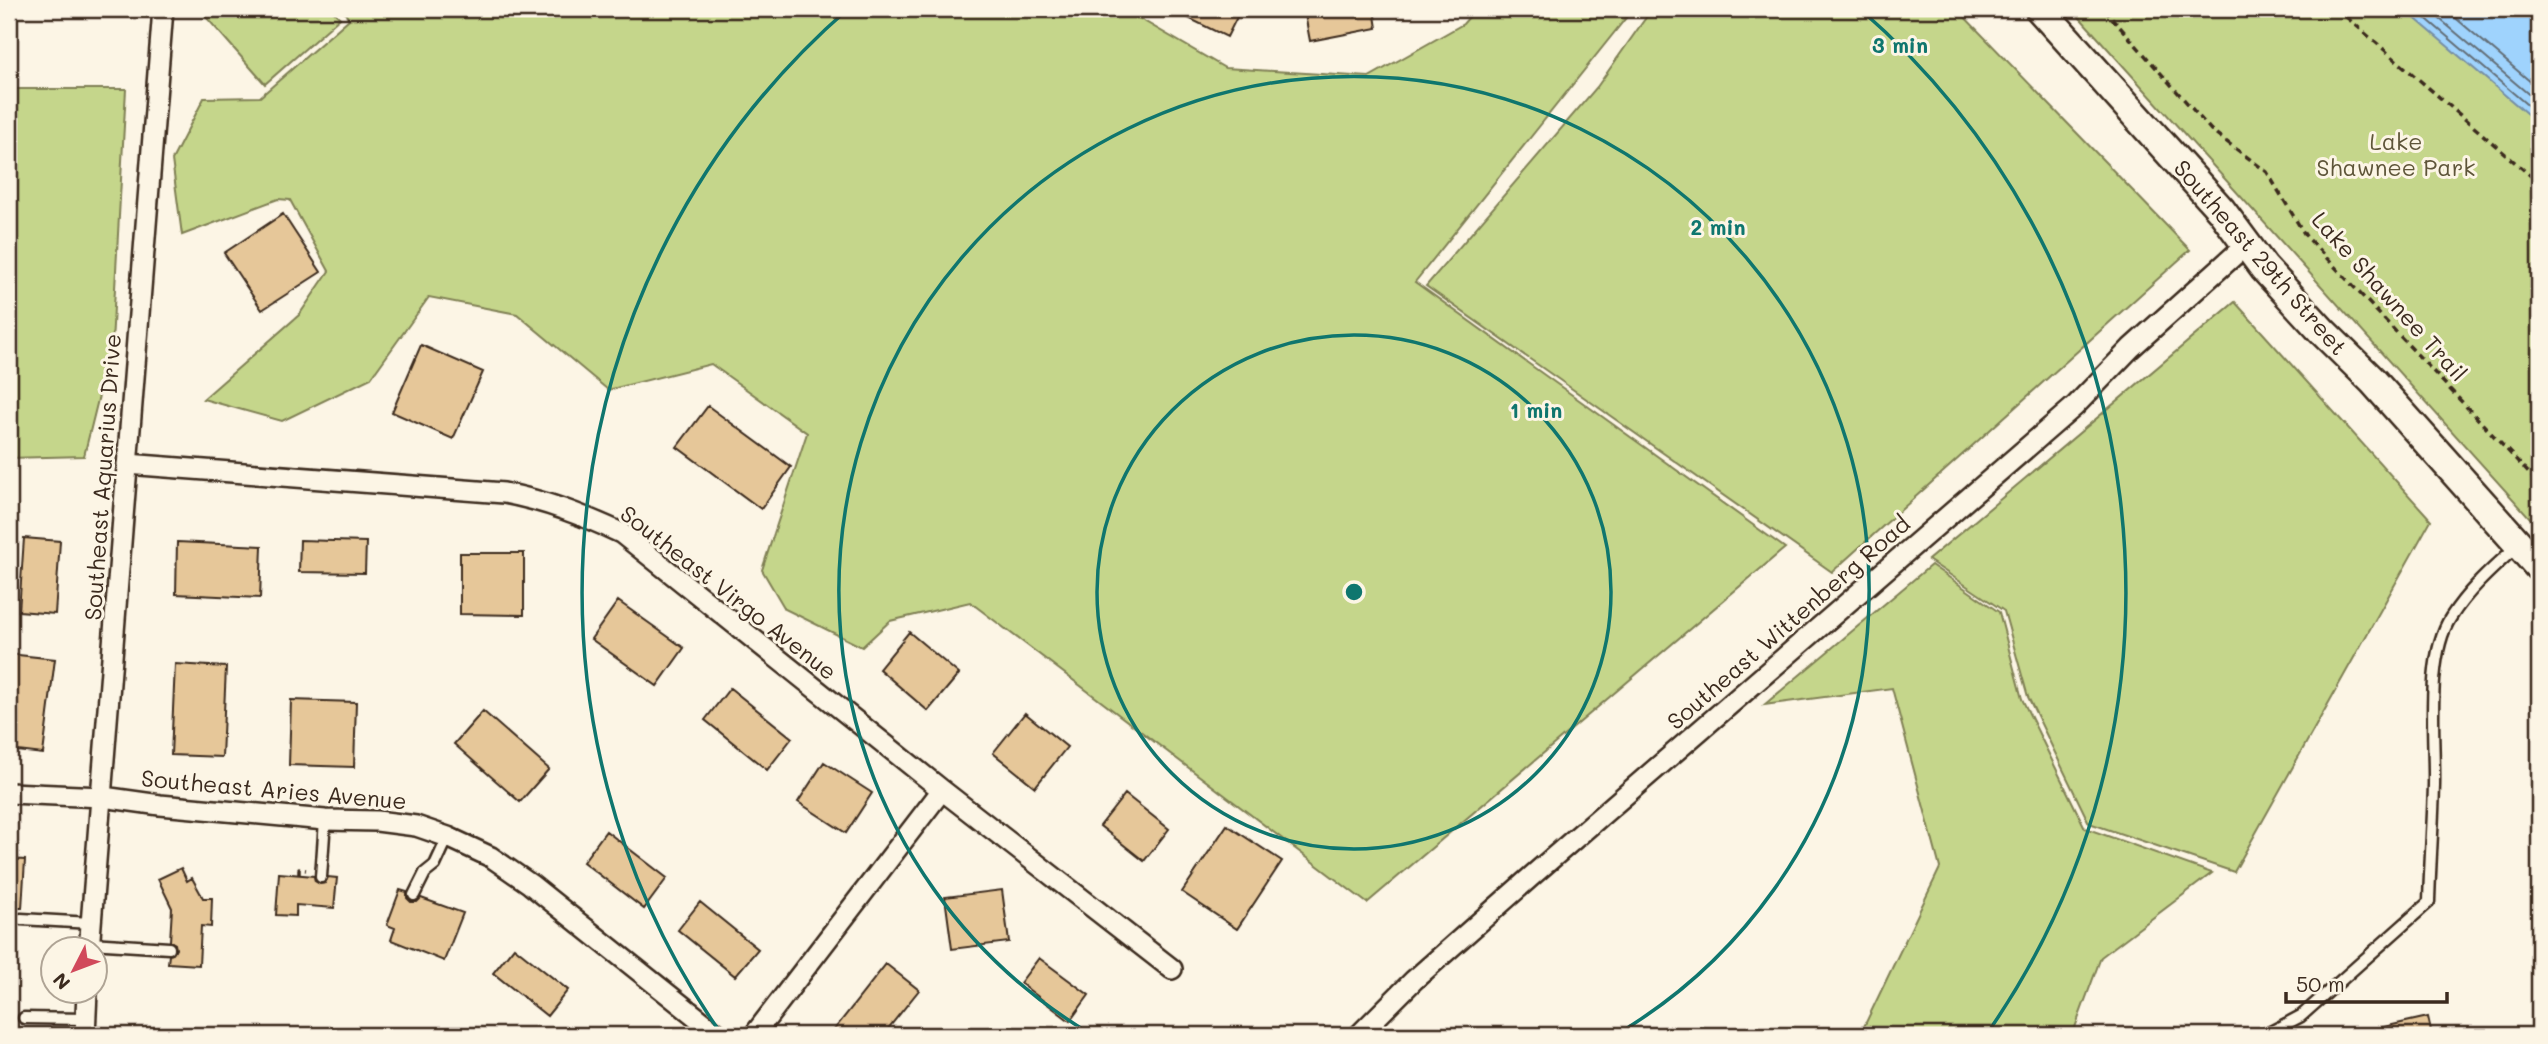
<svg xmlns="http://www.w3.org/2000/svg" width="2548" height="1044" font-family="Mali,sans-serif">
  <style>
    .green { fill: #c5d68b; stroke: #808054; stroke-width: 2 }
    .water { fill: #9fd3fd; stroke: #778fa4; stroke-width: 2 }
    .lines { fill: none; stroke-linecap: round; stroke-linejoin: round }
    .shore { stroke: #636e77; stroke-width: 2 }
    .building { fill: #e6c799; stroke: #3b2a1e; stroke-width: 2 }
    .service-casing { stroke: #3b2a1e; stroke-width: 15 }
    .minor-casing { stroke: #3b2a1e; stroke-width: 24 }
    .secondary-casing { stroke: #3b2a1e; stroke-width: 33 }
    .path { stroke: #3b2a1e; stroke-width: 3.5; stroke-dasharray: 7 5; stroke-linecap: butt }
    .service { stroke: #fcf5e5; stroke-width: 10 }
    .minor { stroke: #fcf5e5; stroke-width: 19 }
    .secondary { stroke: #fcf5e5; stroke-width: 28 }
    .ring { fill: none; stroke: #0f766e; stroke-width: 3.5 }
    .labels { text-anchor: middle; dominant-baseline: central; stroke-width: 6; stroke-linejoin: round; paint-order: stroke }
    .park-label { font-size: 23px; fill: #5e5539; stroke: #fcf5e5 }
    .street-label { font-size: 23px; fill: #3b2a1e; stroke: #fcf5e5 }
    .centre { fill: #0f766e; stroke: #fcf5e5; stroke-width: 3.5 }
    .ring-label { font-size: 21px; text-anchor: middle; font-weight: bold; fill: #0f766e; stroke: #fcf5e5; stroke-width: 6; stroke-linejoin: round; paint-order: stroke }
  </style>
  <rect width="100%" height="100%" fill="#fcf5e5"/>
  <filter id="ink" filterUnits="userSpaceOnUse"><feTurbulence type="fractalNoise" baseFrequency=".0143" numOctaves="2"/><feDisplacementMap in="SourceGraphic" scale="14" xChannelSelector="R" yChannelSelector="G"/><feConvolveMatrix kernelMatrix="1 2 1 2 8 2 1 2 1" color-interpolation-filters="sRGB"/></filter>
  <g filter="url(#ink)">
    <path class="green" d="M202,9H331L340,18L265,84L200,10Z
      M342,9H1123L1225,68L1369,77L1463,24L1476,9H1633L1415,282L1785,548L1367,903L970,602L890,621L862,647L785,609L762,570L807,433L711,364L608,390L517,314L429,297L371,378L282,421L203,399L299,315L329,271L290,200L278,199L182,235L172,160L204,98L260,97L349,19Z
      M1652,9H1957L2190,250L1832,572L1426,286L1597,87Z
      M2072,9H2539V528Z
      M9,89H126L112,343L84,456L9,458Z
      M2235,302L2431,520L2234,872L2089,823L2028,697L2004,611L1928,560Z
      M1931,565L1999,612L2022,699L2085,828L2212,873L2101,957L2073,1033L2070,1035H1860L1940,868L1892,688L1764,705Z"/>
    <path class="water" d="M2404,9H2539V124Z"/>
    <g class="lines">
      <path class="shore" d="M2415,9L2539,115
        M2428,9L2539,103
        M2445,9L2539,89"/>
    </g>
    <path class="building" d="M1170,9H1241L1227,37Z
      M1304,9H1374L1377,28L1310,41Z
      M283,214L321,272L262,310L224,253Z
      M421,345L483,372L453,439L392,412Z
      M708,406L791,467L761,509L677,447Z
      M24,538L60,541L55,614L19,611Z
      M300,540L366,542L365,573L299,572Z
      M177,542L262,546L260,598L176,594Z
      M460,553H524V615L460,614Z
      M618,601L684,648L657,686L591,639Z
      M909,632L959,674L928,711L879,669Z
      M9,654L55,659L43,754L9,750Z
      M175,664L226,667L222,757L171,755Z
      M730,688L792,738L767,770L705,720Z
      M291,700L356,702L354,767L289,765Z
      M483,711L549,769L520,802L454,744Z
      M1025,713L1067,747L1035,787L993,753Z
      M824,762L872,793L846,833L798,802Z
      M1125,794L1169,829L1144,861L1100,826Z
      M1227,825L1282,861L1237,929L1182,892Z
      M606,831L667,878L644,909L583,862Z
      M9,859L25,860L22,908H9Z
      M181,868L187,881L192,878L203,898H212L211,927L201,926L199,965L168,963L169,955L173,954L176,949L175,944L170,941L172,908L158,879Z
      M279,873L314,876L315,881L320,884L325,883L328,877L337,878L334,908L296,905V916L276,915Z
      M400,890L407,892V898L411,902H417L421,898L463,913L444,961L391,940L395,928L387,925Z
      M1002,890L1009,942L952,949L945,897Z
      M700,902L758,949L735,976L678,930Z
      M514,947L568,990L547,1016L493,973Z
      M1039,958L1089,995L1070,1021L1020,983Z
      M886,964L919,990L883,1035H830Z
      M2428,1017L2432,1035H2380L2379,1028Z"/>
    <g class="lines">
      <g class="service-casing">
        <path id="service" d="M321,877L325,820
          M414,895L425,873L435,865L448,837
          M21,919L91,923
          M90,943L169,948
          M24,1018L86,1019
          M2265,1035L2301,1016L2429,902C2430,863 2433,824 2434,785C2435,739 2425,656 2451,617C2468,590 2493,568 2516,547"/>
      </g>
      <g class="minor-casing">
        <path id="minor" d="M127,464L504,493C546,501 582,515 621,533L942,790L1172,969
          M9,793L103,797L160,805L325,820L377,821L416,826L448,837L491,857L530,884L719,1035
          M89,950L163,9
          M85,1035L87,992
          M754,1035L942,790
          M1359,1035L1414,980L1534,874L2075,406L2131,348L2247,244"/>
      </g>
      <g class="secondary-casing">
        <path id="secondary" d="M2040,9L2221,210L2264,268L2322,331L2373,381L2539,567"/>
      </g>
      <path class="path" d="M2104,9L2211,130L2267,172L2305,235L2539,484
        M2337,9L2539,183
        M299,875V869L306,870"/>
      <use href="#service" class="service"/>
      <use href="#minor" class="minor"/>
      <use href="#secondary" class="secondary"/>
    </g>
  </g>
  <g class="ring">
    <circle cx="1354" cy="592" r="257"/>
    <path d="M1089 1033A515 515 0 1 1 1619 1033"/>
    <path d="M722 1035A772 772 0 0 1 848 9M1860 9A772 772 0 0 1 1986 1035"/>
  </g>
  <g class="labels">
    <g class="park-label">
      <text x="2396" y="141">Lake<tspan x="2396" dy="26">Shawnee Park</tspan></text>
    </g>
    <g class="street-label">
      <text transform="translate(2261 257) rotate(49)">Southeast 29th Street</text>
      <text transform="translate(2390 296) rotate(48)">Lake Shawnee Trail</text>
      <text transform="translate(102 477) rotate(-86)">Southeast Aquarius Drive</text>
      <text transform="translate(729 592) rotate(38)">Southeast Virgo Avenue</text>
      <text transform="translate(1788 622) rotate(-41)">Southeast Wittenberg Road</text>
      <text transform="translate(274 789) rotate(5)">Southeast Aries Avenue</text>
    </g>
  </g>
  <circle cx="1354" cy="592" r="10" class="centre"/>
  <g class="ring-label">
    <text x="1900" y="53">3 min</text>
    <text x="1718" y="235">2 min</text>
    <text x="1536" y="418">1 min</text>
  </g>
  <rect width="2548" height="1044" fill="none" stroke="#fcf5e5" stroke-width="35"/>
  <rect x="18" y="18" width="2513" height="1009" fill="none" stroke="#3b2a1e" stroke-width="2.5" filter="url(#ink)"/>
  <g transform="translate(74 970) rotate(228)"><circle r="33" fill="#fcf5e5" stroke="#afa495" stroke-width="2"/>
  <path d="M0-5L12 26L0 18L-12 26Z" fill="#d1495b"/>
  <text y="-10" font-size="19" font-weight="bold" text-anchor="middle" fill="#3b2a1e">N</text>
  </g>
  <path d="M2286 992v10h161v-10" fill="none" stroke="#3b2a1e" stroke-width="3.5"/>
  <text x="2296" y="992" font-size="21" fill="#3b2a1e" stroke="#fcf5e5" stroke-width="5" paint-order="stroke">50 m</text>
</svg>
